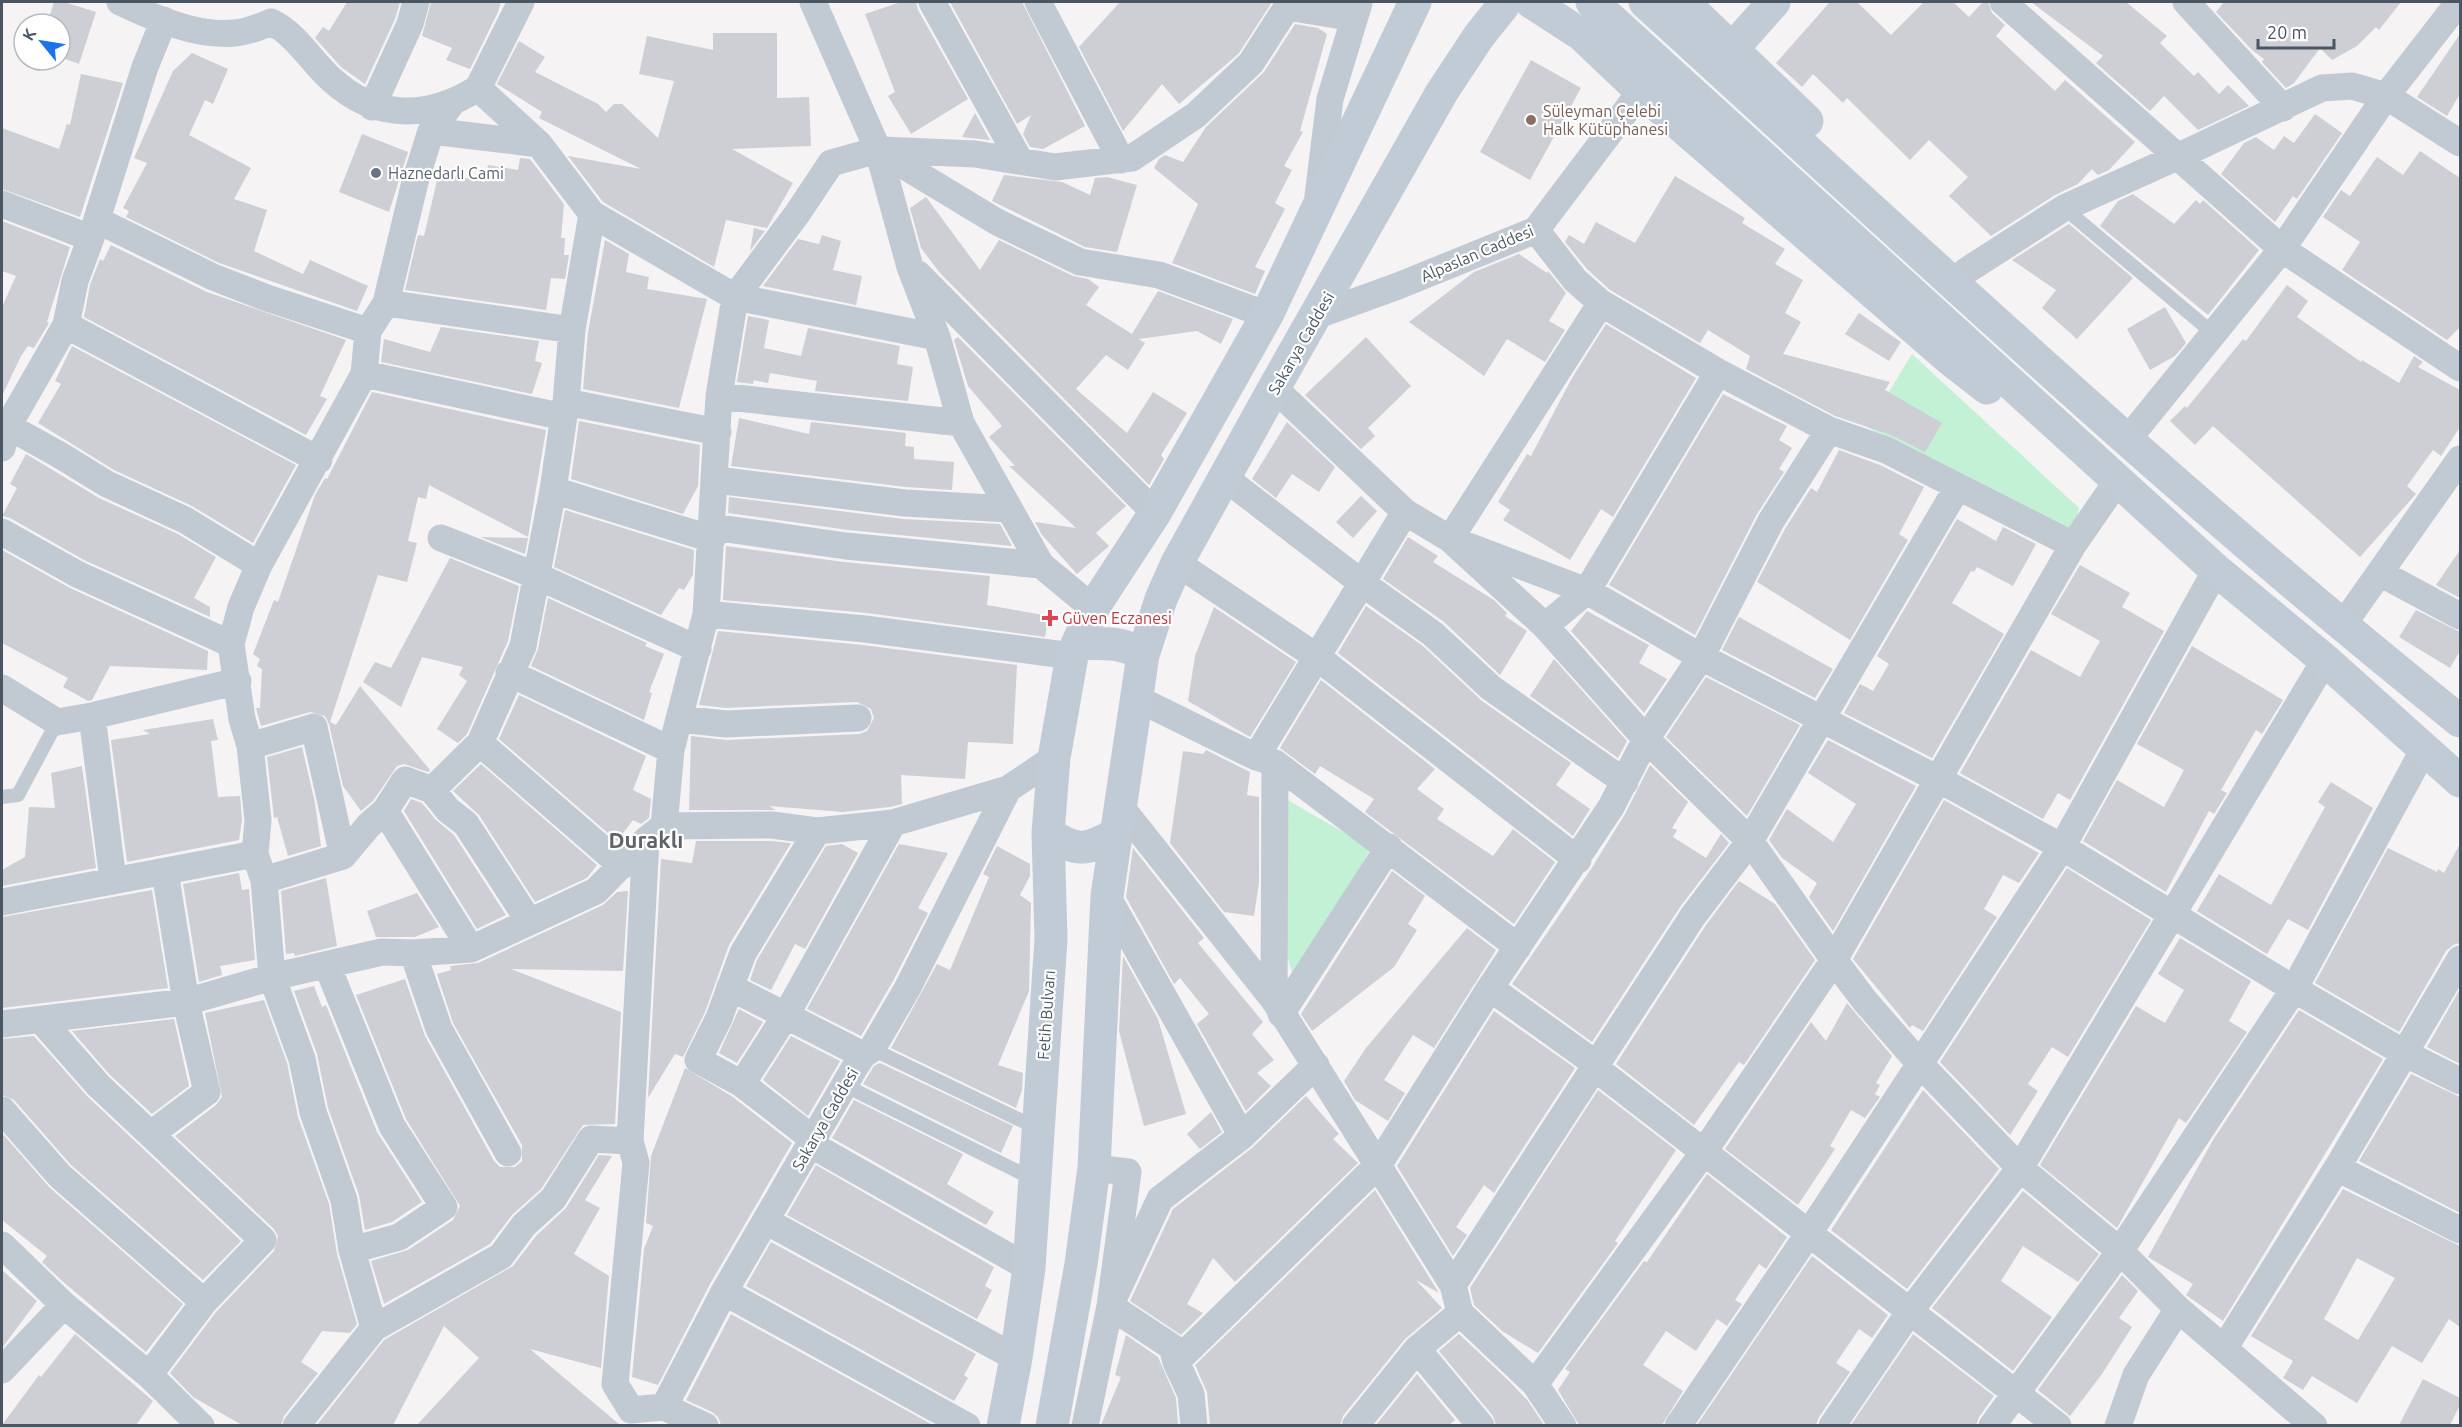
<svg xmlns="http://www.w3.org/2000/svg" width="2462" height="1427" font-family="Ubuntu,sans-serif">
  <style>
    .green { fill: #c3f1d5 }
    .building { fill: #cdcfd5; fill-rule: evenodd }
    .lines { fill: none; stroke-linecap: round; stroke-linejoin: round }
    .lane { stroke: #c1cad2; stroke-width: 14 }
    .street { stroke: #c1cad2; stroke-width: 27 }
    .secondary { stroke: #c1cbd6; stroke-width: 33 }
    .education-dot { fill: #8d6e63; stroke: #fff; stroke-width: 2 }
    .worship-dot { fill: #6b7280; stroke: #fff; stroke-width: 2 }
    .health-dot { fill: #e0444e; stroke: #fff; stroke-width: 2 }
    .labels { text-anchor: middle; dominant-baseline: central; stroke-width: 4.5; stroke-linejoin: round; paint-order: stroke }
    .education-label { font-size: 16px; fill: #785e54; stroke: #fff; text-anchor: start }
    .worship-label { font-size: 16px; fill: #5b616d; stroke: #fff; text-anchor: start }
    .street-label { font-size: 16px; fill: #4a5661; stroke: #fff }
    .health-label { font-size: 16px; fill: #be3a42; stroke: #fff; text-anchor: start }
    .district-label { font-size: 22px; font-weight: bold; fill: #5f6368; stroke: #fff }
  </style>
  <rect width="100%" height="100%" fill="#f5f3f3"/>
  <path class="green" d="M1912,354L2079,508L2076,522L2067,529L1867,427Z
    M1284,798L1371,848L1296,985L1281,936Z"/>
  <path class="building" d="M54,2H64L96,12L79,64L60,57V24H47Z
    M347,2H400L395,19L365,84L341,67L315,38L323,27L329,31Z
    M431,2H501L498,12L470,69L446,60L452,48L422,36Z
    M901,2H916L918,10L968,99L911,134L888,96L895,92L865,14Z
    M950,2H1022L1085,126L1043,149L1030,147L1023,134L1031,115L1017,124Z
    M1120,2H1272L1239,53L1229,62L1179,104L1162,84L1123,131L1079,47Z
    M1830,2H1857L1891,35L1924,2H1953L1969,17L1983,2H1988L1992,13L2005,25L1996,36L2055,91L2065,80L2135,142L2109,170L2098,175L2092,169L2078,184L2055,195L1991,236L1949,196L1968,177L1929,140L1910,160L1847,98L1843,103L1813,74L1802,87L1776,63Z
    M2031,2H2126L2167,36L2160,43L2194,76L2198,72L2219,94L2228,85L2249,106L2198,130L2164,96L2150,111L2096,63L2103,56Z
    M2224,2H2401L2379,30L2376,27L2357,46L2332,60L2320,48L2294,83L2286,88L2262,62L2264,59L2252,50L2216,12Z
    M1295,24L1318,28L1327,34L1300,131L1303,132L1284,166L1292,170L1275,203L1285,209L1255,267L1265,271L1255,294L1172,263L1198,204L1154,168L1159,159L1165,155L1183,162L1206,127L1264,72Z
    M713,33H777V98L809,97L811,146L732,149L793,183L767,228L726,220L714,267L603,202L568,156L641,169L539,118L542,112L497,84L519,41L545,57L535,72L598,104L606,112L614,104H622L658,138L674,81L639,74L647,36L713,50Z
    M2460,34V94L2447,116L2417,97Z
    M192,53L228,69L213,104L205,100L189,135L251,168L234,199L267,210L254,251L303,274L310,260L368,286L357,311L219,263L126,217L129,211L123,208L147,163L134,158L173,71Z
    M1531,60L1581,88L1530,180L1480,152Z
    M81,74L123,83L80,217L2,189V128L59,149L67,124L70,125Z
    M975,113L990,140H989L962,137Z
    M2315,114L2342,133L2297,199L2293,196L2275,222L2221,174L2244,143L2256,137L2274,150L2284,136L2294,143Z
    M362,134L408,152L389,212L339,192Z
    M2420,151L2460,178V327L2447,340L2342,270L2360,242L2323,217L2341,190L2350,196L2377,157L2403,175Z
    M520,158L530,159L564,204L561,238H565L564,255H569L565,279L551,278L546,310L405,290L418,235L424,236L439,172L485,182L488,165L518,170Z
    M1004,175L1062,182L1090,195L1095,178L1107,177L1137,185L1117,252L1085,247L992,201Z
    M1675,176L1745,218L1742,223L1785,249L1775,264L1803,280L1785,313L1801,322L1783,354L1890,382L1885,390L1942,423L1925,452L1891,435L1835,416L1746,369L1750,356L1708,330L1700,343L1610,290L1587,269L1565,242L1569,235L1584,244L1596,222L1635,243Z
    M2133,194L2174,224L2196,200L2200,204L2203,200L2259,250L2208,315L2100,226L2118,201Z
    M926,197L980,270L999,240L1073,276L1088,279L1099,287L1086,305L1132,334L1158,291L1233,319L1221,344L1197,331L1139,339L1145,343L1128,370L1106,355L1076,389L1127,433L1153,392L1187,413L1161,455L1164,459L1149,485L940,273L921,248L910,208Z
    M2,221L70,247L47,322L49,323L34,348L28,346L21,356L2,396V307L16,276L2,271Z
    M2069,224L2133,278L2077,339L2042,308L2056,290L2012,260Z
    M754,228L765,231L750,251Z
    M822,235L841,241L833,270L862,276L856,305L763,286L798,239L819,244Z
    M605,240L629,254L626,272L649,277L647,289L707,299L679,408L583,389L588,332Z
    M111,245L207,292L346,340L320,396L327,399L306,435L84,317L90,285L100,259L103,261Z
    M1519,254L1547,273L1548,271L1566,293L1549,321L1565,330L1545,362L1507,339L1484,376L1409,322L1474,272Z
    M2287,285L2308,301L2297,317L2361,362L2362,360L2399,383L2414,356L2423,362L2418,367L2460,390V427L2441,456L2433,450L2407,486L2416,494L2360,557L2213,426L2195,445L2170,421L2185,406L2187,408L2243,339L2246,341Z
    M2165,307L2186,343L2175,356L2150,370L2127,329Z
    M1859,313L1901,342L1889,361L1845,334Z
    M748,316L769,320L764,348L801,356L808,328L900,346L897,364L913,367L908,401L815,391L817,381L770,373L768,383L754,380L753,384L737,382Z
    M1606,324L1696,378L1613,517L1601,509L1570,560L1503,520L1510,510L1498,502L1527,454L1531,456L1572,378Z
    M441,327L539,341L535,361L542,363L532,394L381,362L384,339L430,352Z
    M958,337L1126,506L1096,533L1109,546L1077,574L1042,535L1035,522L1076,528L1009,466H1015L989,437L1002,426L968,386L954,340Z
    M1366,337L1411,386L1368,428L1375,436L1361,449L1305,395Z
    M72,346L296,465L253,543L192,506L114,470L38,423L61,384L55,381Z
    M372,392L546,430L528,537L429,485L426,499L418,497L408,541L417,543L407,582L378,575L330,722L336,725L360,686L430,770L428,772L404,764L397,766L373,801L361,811L343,786L329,724L325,716L310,712L261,726L256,708H260L262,669L257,666L260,659L253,654L274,600L278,602L315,495L325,478L327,479Z
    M1723,394L1787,426L1779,440L1792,448L1779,469L1784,472L1757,514L1695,635L1609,585Z
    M739,418L809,434L811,422L906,433L905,446L914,447V459L954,462L952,490L906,487L731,466Z
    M579,421L700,445L698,486L683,514L571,479Z
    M1287,422L1335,467L1319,492L1292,474L1276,498L1252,479Z
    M1839,450L1880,465L1924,487L1899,534L1908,540L1850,640L1757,582L1785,529L1811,488L1817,492Z
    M26,454L99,498L178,534L216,557L194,598L210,607V617L84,560L10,518L2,516L17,488L10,484Z
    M1361,496L1377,511L1353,538L1336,522Z
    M729,497L903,519L1000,524L1012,546L848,530L728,513Z
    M565,510L694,550L693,575L684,590L679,588L661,615L554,567Z
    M1957,519L1996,541L2003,527L2036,544L2013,586L1977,567L1974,572L1971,571L1952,603L2004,634L1932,758L1844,713L1860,684L1873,691L1889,664L1877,656Z
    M480,537L528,538L525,554Z
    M1408,537L1438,556L1433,562L1494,600L1507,613L1505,616L1527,631L1500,675L1444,622L1383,579Z
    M726,546L844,562L990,576L987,605L1049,616L1045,637L867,613L723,600Z
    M2,550L70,588L208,651L207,670L110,666L92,700L88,701L63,687L68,678L2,643Z
    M2460,550V598L2436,585Z
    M450,558L519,586L508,641L467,734L458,743L437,729L467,681L459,675L463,667L422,657L401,707L363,682L375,662L391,668Z
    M2080,565L2130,593L2122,607L2164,631L2070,800L2058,793L2043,819L1960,773L2031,650L2080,677L2100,641L2051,614Z
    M548,598L647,643L645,646L664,654L649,692L652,693L644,720L531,666L538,649Z
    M1366,606L1423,646L1482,701L1571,763L1556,785L1590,809L1573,836L1338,653Z
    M1214,607L1296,662L1250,737L1188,701L1195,656Z
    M2416,610L2460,632V651L2450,668L2399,637Z
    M1587,611L1649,645L1639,663L1667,679L1644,713L1571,631Z
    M1739,617L1833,669L1815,698L1722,650Z
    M718,631L863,645L1017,665L1013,744L968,742L965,779L901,775L902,804L890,807L843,812L769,806L776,810H689L691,736L727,740L859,734L867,731L874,718L871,709L857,702L726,708L699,705Z
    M2192,646L2283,700L2262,734L2256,730L2221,790L2227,793L2214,814L2209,811L2166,892L2083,841L2117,780L2164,807L2184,770L2137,744Z
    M1554,659L1627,741L1618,758L1530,696Z
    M1706,677L1800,725L1747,816L1666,737Z
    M1321,680L1435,769L1417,789L1444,809L1437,819L1493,856L1513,829L1555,862L1514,924L1365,812L1374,799L1320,766L1315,774L1280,748Z
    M519,695L646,756L633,790L651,799L649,818L641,824L633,820L617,841L499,739Z
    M213,719L218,740L211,741L218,797L240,796L242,820L239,840L127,862L111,740L150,734L143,730Z
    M1828,740L1916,786L1833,931L1809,897L1817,883L1782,858L1769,840L1787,809L1833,842L1856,804L1808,773Z
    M302,747L315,803L321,846L288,856L277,817L274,818L267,757Z
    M1206,750L1250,772L1247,795L1259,797V882L1254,916L1224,912L1170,843L1183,751L1203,754Z
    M481,764L597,865L587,878L535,902L479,815L453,791Z
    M1650,765L1688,802L1672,828L1677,830L1673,837L1706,858L1721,834L1729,843L1680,907L1592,1042L1512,984L1591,869L1625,814Z
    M82,766L96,868L2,886V870L25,857L29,807L55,808L51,773Z
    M2331,782L2373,808L2308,930L2288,919L2267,954L2197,911L2219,874L2271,905L2325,807L2318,802Z
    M411,799L422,803L436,820L454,835L506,915L477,929L404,811Z
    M1944,800L2039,853L2019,883L2003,875L1984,909L1997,917L1923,1031L1912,1025L1910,1028L1853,959Z
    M696,841H771L791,843L729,945L705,1012L683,1057L675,1054L648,1098L661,859L692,863Z
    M842,844L858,853L805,949L795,944L771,990L750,980L757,960L826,846Z
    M899,844L948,853L918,908L928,913L893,981L861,1036L807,1009Z
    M2460,844V943L2453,945L2446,951L2399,1032L2315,983L2388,848L2437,872L2438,869L2444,873Z
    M997,846L1030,864V876L1020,895L1031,903L1029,991L998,1065L1023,1073L1022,1090L1016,1108L891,1048L937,964L950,970L989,877L983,874Z
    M1133,848L1204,938L1198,943L1263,1022L1252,1034L1274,1060L1257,1073L1271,1086L1246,1111L1197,1024L1209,1014L1180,978L1174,984L1126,897Z
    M2067,868L2151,920L2068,1057L2052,1047L2028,1084L2038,1091L2010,1135L1940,1062Z
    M1392,871L1425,896L1408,924L1417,930L1394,967L1312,1031L1301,1014Z
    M239,873L242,890L249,889L255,960L220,966L222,975L199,982L183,884Z
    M326,878L337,946L295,956L294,953L286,954L281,891Z
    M1739,881L1775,904L1815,960L1744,1065L1739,1062L1694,1125L1616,1064L1706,925Z
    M152,890L168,988L2,1008V917Z
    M628,891L623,971L511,969L621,1012L615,1124L583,1125L541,1189L512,1215L490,1244L384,1304L371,1261L408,1250L453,1220L460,1206L406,1119L356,995L405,979L425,1036L494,1161L500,1167H515L522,1161V1145L453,1023L437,974L451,970L450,966L478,963L603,905L617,892Z
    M417,893L439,927L415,937H376L367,911Z
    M1467,928L1496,950L1434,1048L1413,1035L1384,1080L1405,1093L1388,1121L1355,1100L1344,1081L1366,1048Z
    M2180,938L2251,981L2229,1021L2247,1032L2186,1123L2179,1118L2117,1228L2040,1165L2136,1006L2165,1023L2184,990L2158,974Z
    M1123,956L1158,1019L1186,1114L1144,1126L1119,1031Z
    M314,986L322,1007L326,1005L377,1132L422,1202L392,1222L365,1230L359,1195L328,1108L317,1054L294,991Z
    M2460,989V1064L2427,1047Z
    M264,1000L287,1063L298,1117L329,1204L337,1254L357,1324L350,1333L322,1331L301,1362L318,1373L284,1416L281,1425H242L193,1397L170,1373L216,1312L274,1251L278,1236L274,1229L175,1136L216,1105L222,1097L205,1013Z
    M1847,1003L1892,1056L1876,1083L1880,1085L1875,1094L1880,1097L1865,1118L1851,1110L1830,1146L1835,1149L1798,1205L1725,1149L1811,1022L1826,1041Z
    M739,1009L763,1022L737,1063L719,1053Z
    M2299,1010L2383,1059L2223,1321L2186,1295L2193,1284L2148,1257L2213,1140Z
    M1494,1011L1575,1068L1494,1193L1484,1185L1456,1227L1467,1235L1453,1256L1397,1166Z
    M174,1019L189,1086L152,1114L109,1074L72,1031Z
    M34,1036L87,1096L241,1241L203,1280L71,1165L14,1100L2,1095V1039Z
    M791,1036L840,1061L808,1116L763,1080Z
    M880,1063L1013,1126L1001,1153L863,1084L874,1066Z
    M685,1068L733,1097L792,1143L710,1284L658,1385L632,1377L644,1249L653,1226L646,1223L651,1156Z
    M2411,1074L2460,1097V1213L2359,1161Z
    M1598,1090L1676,1150L1615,1241L1618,1243L1538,1353L1502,1331L1474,1305L1470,1288Z
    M1923,1090L1999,1169L1907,1289L1831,1230Z
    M1306,1096L1339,1134L1333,1139L1358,1163L1235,1282L1213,1258L1187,1304L1203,1313L1181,1335L1130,1301L1173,1209L1252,1148Z
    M854,1100L963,1154L947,1184L994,1212L986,1225L832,1138Z
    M1211,1112L1222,1132L1200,1149L1187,1134Z
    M2,1133L50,1188L183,1304L146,1352L61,1280L42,1262L47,1256L2,1220Z
    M599,1155L612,1156L585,1200L600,1208L574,1254L609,1276L601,1368L530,1349L620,1425H417L479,1358L444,1326L393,1425H317L384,1340L513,1266L536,1236L566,1208Z
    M816,1165L994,1267L985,1286L992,1290L977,1319L787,1215Z
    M1707,1174L1787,1237L1766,1269L1759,1264L1735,1300L1742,1304L1727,1326L1717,1319L1696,1351L1666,1331L1643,1365L1683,1391L1662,1425H1579L1558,1390L1570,1372L1565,1369L1644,1261L1647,1262Z
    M2343,1189L2460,1246V1327L2449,1319L2422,1363L2392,1346L2357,1403L2312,1376L2303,1390L2283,1378L2293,1361L2251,1336ZM2357,1258L2395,1278L2358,1340L2324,1319Z
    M1375,1190L1439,1293L1416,1280L1442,1308L1405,1339L1343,1416L1340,1425H1210L1207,1392L1195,1365Z
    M2023,1191L2099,1254L2078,1282L2023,1246L2001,1281L2052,1317L2013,1371L1932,1308Z
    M771,1242L976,1354L964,1375L968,1378L954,1401L746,1286Z
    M1812,1256L1888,1315L1872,1338L1859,1329L1836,1363L1850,1372L1819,1417L1816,1425H1697Z
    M2,1270L37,1301L2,1348Z
    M2122,1275L2138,1291L2119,1318L2132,1327L2102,1374L2070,1416L2038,1390Z
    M731,1314L933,1425H721L718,1417L712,1412L686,1400Z
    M75,1334L153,1401L136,1425H2L39,1375L41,1377Z
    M1459,1334L1510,1382L1528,1401L1544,1425H1496L1493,1416L1439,1351Z
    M1913,1334L1994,1396L1979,1417L1976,1425H1851Z
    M1126,1335L1158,1357L1176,1398L1178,1425H1101L1121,1377L1115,1375Z
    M1417,1374L1455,1420L1449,1425H1376Z
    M2423,1379L2460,1398V1405L2450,1425H2399Z"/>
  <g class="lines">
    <path class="lane" d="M2064,208L2214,334
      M2,797L18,795L57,722
      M872,1049L1037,1128
      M846,1086L1035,1180"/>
    <path class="street" d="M120,2C154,18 197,37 235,33C248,32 259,27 271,22C296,34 310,60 331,79C375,120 428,120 478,88L539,144L592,214L735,297L937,337
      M813,2L878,150L997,222L1080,262L1159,275L1267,315
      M932,2L1020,161
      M1038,2L1121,160
      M2003,2L2282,249L2460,368
      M2186,2L2283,108
      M478,88L521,2
      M372,107L410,24L416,2
      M431,131L539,144
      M882,150L975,154L1055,167L1132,158L1196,115L1251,63L1287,7L1354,18
      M1318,196L1330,99L1359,3
      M2,204L91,238
      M97,220L213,277L267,298L368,331
      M1536,230L1575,280L1601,303L1718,372L1829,430L1886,450L2073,545
      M1966,271L2064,208L2177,157L2322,88L2352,86L2386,96L2460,143
      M918,274L1155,513
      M386,303L572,330
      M1601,303L1450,539L1587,591L1701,657L1938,779L2062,847L2294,989L2406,1054L2460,1081
      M1318,315L1398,286L1536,230L1641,91L1643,72
      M66,325L319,460
      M364,374L564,417
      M1274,388L1405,512L1450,539L1545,626L1646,739L1750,841L1834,960L1865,1001L1920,1064L2020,1168L2120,1251L2178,1309L2314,1426
      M719,396L961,423
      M566,402L718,432
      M2,423L58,454L107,484L185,520L259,565
      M2128,439L2282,249L2386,96L2459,2
      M2,448L8,426L66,325L75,281L91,238L145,67L164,20
      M1225,478L1362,583L1433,634L1491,688L1625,782
      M716,480L905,503L1008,509
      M553,490L712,539
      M713,527L846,546L1041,565
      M2,532L77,574L231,644
      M441,538L537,576L698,649
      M1177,563L1317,657L1578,860
      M2380,573L2460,616
      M706,614L865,629L1072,656
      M1545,626L1587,591L1718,372
      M2342,626L2460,459
      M509,673L671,750
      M2,688L57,722L92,716L238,681
      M1136,698L1256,757L1275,763L1518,947
      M92,716L113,880
      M679,719L726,724L858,718
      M480,743L622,866
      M250,746L314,727L343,856
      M1256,757L1405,512
      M432,790L448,810L466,824L529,921
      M1120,806L1274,1000L1453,1285L1460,1313L1535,1384L1563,1426
      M385,811L471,949
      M664,826L671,750L706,614L719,396L735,297L797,214L831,163L878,150L910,267L937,337L961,423L1041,565L1093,608
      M264,880L343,856L369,825L385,811L405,780L432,790L480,743L523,646L553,490L566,402L572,330L592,214
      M1107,896L1242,1136
      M2,902L255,854
      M413,953L439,1029L508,1153
      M327,965L392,1126L444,1207L399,1237L352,1250
      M730,987L863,1055
      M1490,988L1596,1064L1603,1074L2058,1426
      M1274,1000L1275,763
      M1281,1014L1389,847
      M41,1020L98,1085L263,1240L204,1302L149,1375
      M2,1024L186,1002L272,977L382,952L413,953L471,949L596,891L646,840L664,826L772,825L817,831L893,823L1008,789L1054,758
      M742,1084L786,1015L893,823
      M2,1110L60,1176L204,1302
      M151,1134L207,1092L186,1002L165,872
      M813,1139L742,1084L698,1060L719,1018L743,953L817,831
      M810,1144L1029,1268
      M1094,1168L1128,1172L1110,1306L1172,1347L1176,1362L1191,1394L1194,1426
      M2337,1168L2460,1230
      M766,1221L1016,1358
      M2,1245L64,1305L149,1375L201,1426
      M1453,1285L1693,916L1750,841L1957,488
      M724,1292L967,1426
      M374,1328L352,1250L344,1200L313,1112L302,1059L272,977L264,880L255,854L258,820L250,746L242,719L231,644L241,607L259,565L364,374L368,331L386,303L415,182L431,131L452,103
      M2225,1347L2337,1168L2460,959
      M1417,1349L1481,1426
      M1176,1362L1379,1164L1490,988L1611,807L1646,739L1701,657L1771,521L1829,430
      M2,1370L64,1305
      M1535,1384L1703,1153L1834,960L2073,545L2118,480
      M664,1407L705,1426
      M631,1410L664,1407L724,1292L855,1067L863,1055L872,1049L907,989L1008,789
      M631,1410L615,1384L636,1163L630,1141L646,840
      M296,1426L374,1328L501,1256L524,1225L553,1199L591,1139L630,1141
      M1085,1426L1110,1306L1160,1199L1242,1136L1316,1065
      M1355,1426L1417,1349L1460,1313
      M1678,1426L1809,1233L2062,847L2216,570
      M1832,1426L1910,1311L2020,1168L2325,660
      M1992,1426L2120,1251L2294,989L2424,749
      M2118,1426L2136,1375L2178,1309"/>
    <path class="secondary" d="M1531,2L1582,35L1641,91L1951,360L1987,388
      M1592,2L2216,570L2325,660L2460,781
      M1645,2C1913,246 2177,495 2460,721
      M1683,2L1807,121
      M1734,47L1774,2
      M1077,644C1101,643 1122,641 1143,655
      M1048,833C1075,852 1087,851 1114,835
      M1003,1426L1016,1358L1029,1268L1051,939L1048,833L1054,758L1072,656L1093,608L1155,513L1267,315L1415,2
      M1052,1426L1081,1264L1094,1168L1107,896L1143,655L1161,599L1177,563L1274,388L1442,92L1479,36L1503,6"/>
  </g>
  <circle class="education-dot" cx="1531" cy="120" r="6"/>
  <circle class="worship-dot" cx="376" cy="173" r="6"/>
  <path class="health-dot" d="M1047 609h6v6h6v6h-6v6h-6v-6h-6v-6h6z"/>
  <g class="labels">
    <g class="education-label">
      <text x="1543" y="111">Süleyman Çelebi<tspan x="1543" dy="18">Halk Kütüphanesi</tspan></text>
    </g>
    <g class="worship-label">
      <text x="388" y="173">Haznedarlı Cami</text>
    </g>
    <g class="street-label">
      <text transform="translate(1477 253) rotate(-23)">Alpaslan Caddesi</text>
      <text transform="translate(1301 343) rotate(-60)">Sakarya Caddesi</text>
      <text transform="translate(1046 1015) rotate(-86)">Fetih Bulvarı</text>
      <text transform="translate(825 1119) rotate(-60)">Sakarya Caddesi</text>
    </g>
    <g class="health-label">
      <text x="1062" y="618">Güven Eczanesi</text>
    </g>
    <g class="district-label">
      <text x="646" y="839">Duraklı</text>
    </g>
  </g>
  <rect width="2462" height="1427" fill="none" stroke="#4a5661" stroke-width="6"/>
  <g transform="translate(42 42) rotate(300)"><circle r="28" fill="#ffffff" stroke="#b7bbc0" stroke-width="1.5"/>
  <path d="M0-4.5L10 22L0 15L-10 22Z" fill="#1a73e8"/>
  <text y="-9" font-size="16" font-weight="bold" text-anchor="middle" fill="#4a5661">K</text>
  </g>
  <path d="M2258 39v9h76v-9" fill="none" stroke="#4a5661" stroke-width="3"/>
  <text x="2267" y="39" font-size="18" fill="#4a5661" stroke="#ffffff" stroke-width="4.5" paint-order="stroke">20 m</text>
</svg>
